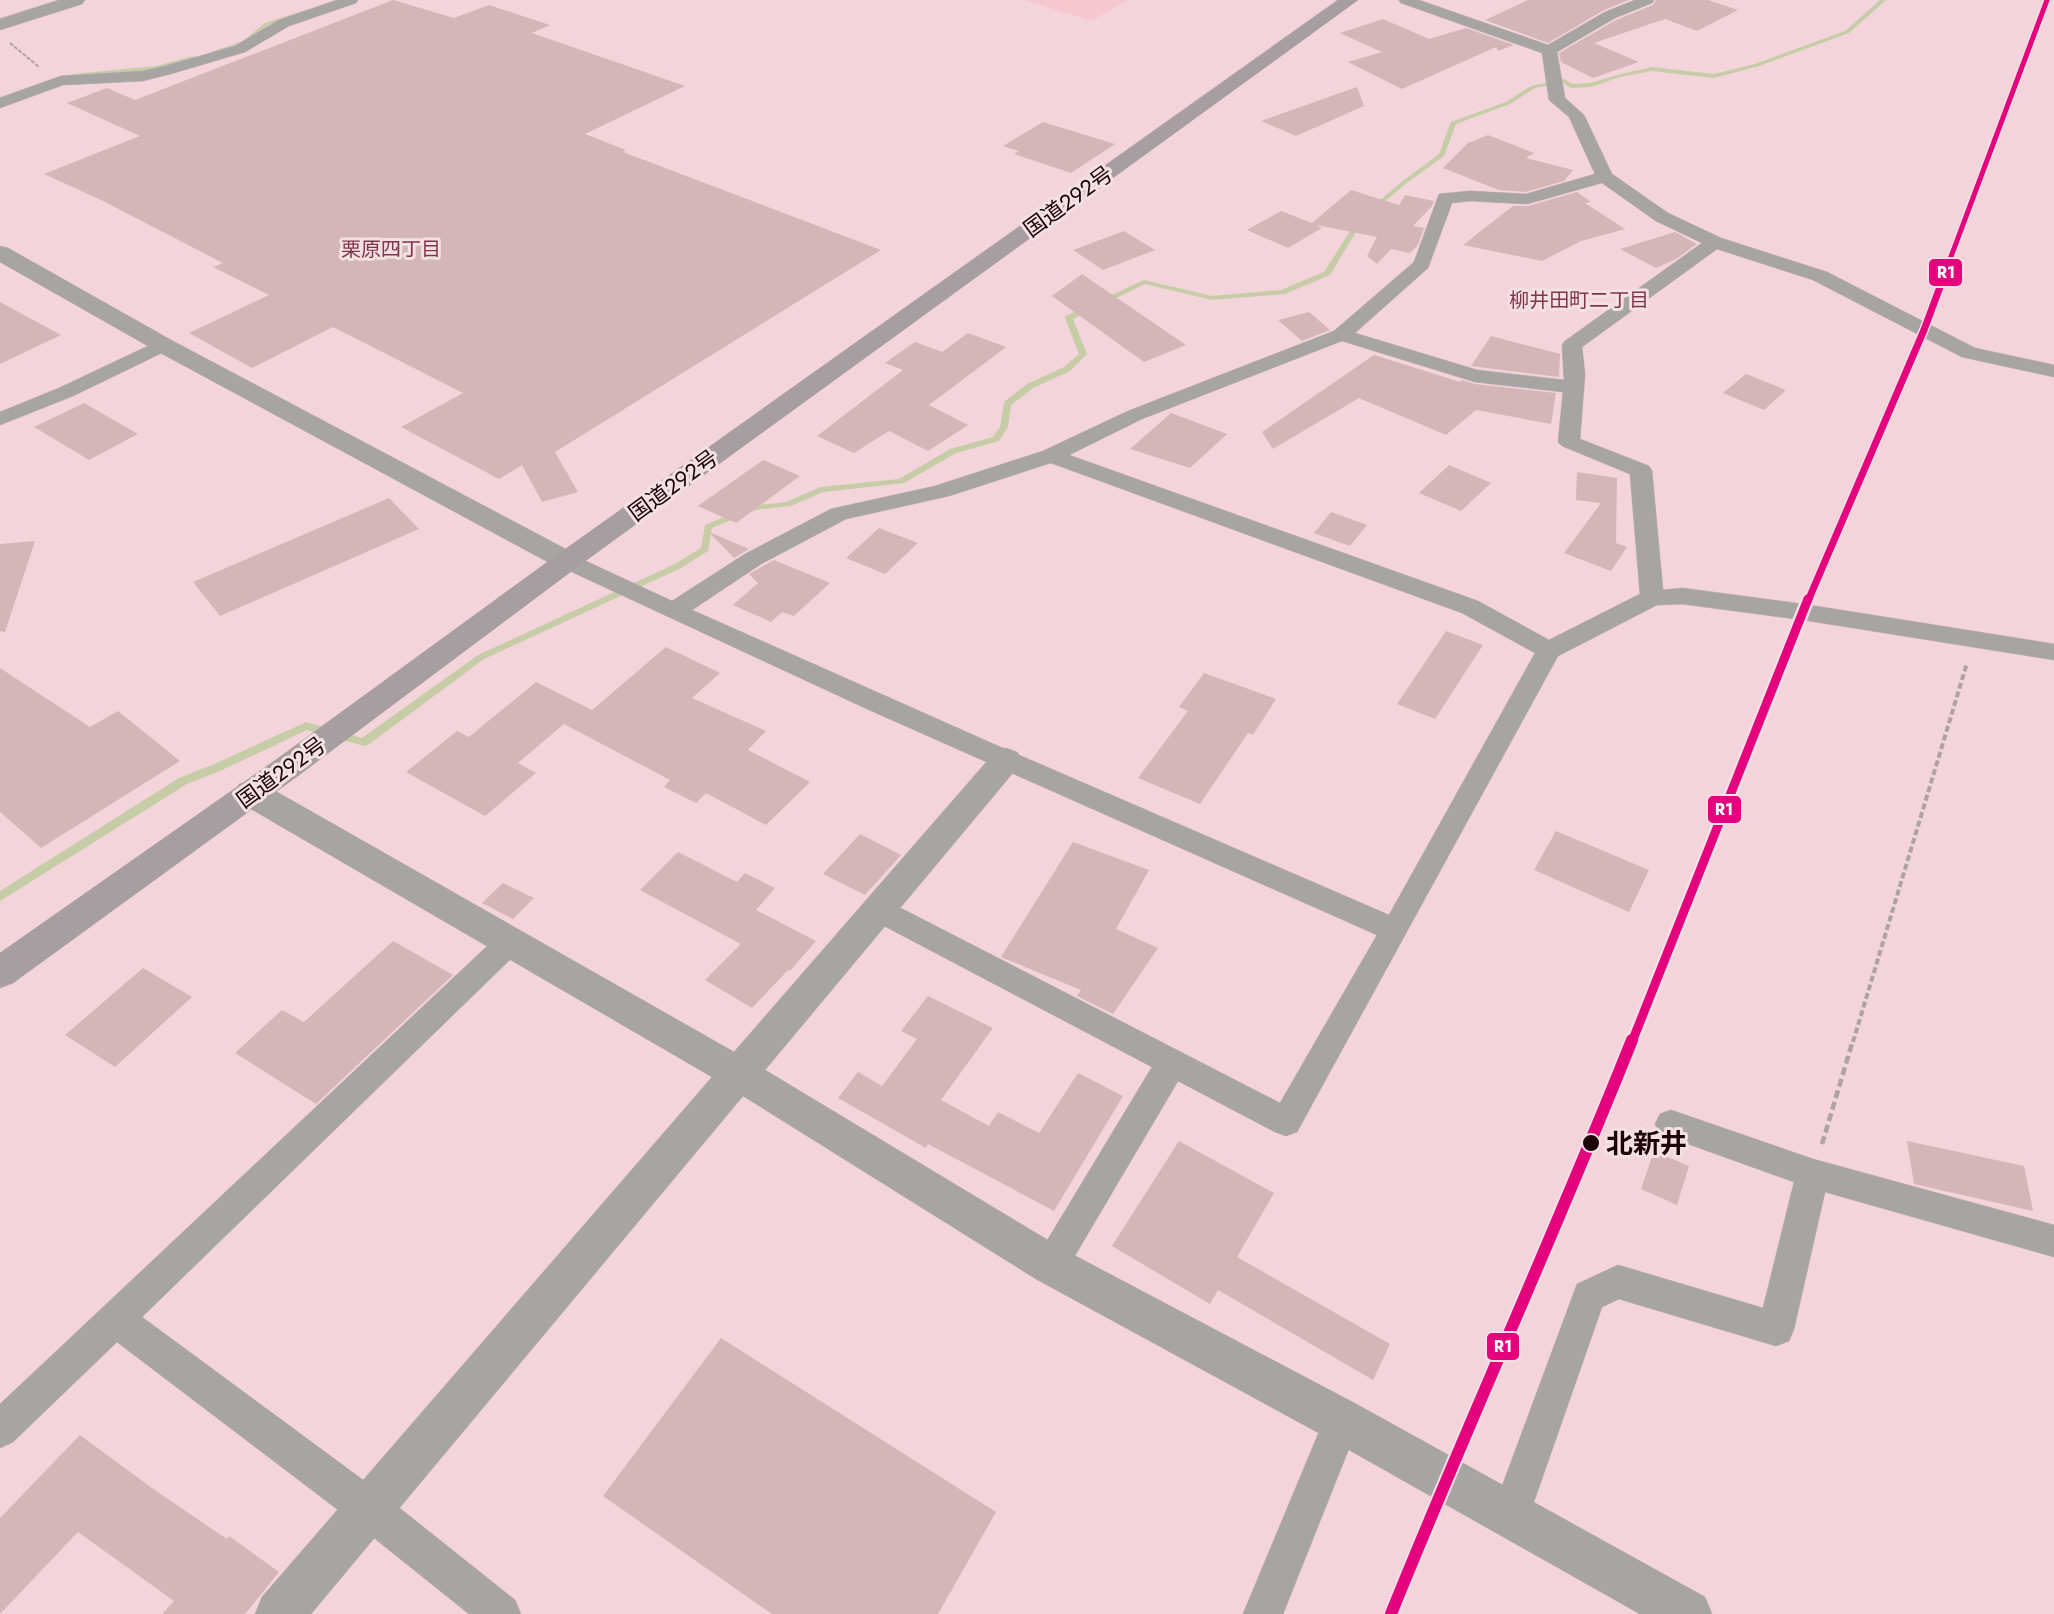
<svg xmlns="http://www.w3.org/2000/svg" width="2054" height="1614" font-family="Jost,'Noto Sans JP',sans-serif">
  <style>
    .built { fill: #f5c7d0 }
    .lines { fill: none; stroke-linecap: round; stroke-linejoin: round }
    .stream { fill: #c5cca6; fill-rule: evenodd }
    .building { fill: #d4b6b8 }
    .minor-casing { stroke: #c9b1b6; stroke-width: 1 }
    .tertiary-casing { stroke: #c9b1b6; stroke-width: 1 }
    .trunk-casing { stroke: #c9b1b6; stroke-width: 1 }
    .path-far2 { stroke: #aea2a4; stroke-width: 2; stroke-dasharray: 4 1.5; stroke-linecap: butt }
    .path-far1 { stroke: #aea2a4; stroke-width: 4; stroke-dasharray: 6 3; stroke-linecap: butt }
    .path { stroke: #aea2a4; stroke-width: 4.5; stroke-dasharray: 8 4; stroke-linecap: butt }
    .minor { fill: #a7a4a4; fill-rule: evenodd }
    .tertiary { fill: #a7a4a4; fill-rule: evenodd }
    .trunk { fill: #a69ea0; fill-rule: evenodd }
    .rail-1-far3-casing { stroke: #f3e0e3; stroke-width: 8 }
    .rail-1-far2-casing { stroke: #f3e0e3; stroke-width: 10 }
    .rail-1-far1-casing { stroke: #f3e0e3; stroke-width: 14 }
    .rail-1-casing { stroke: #f3e0e3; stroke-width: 16 }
    .rail-1-far3 { stroke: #e5007d; stroke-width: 5 }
    .rail-1-far2 { stroke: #e5007d; stroke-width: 7 }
    .rail-1-far1 { stroke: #e5007d; stroke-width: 9 }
    .rail-1 { stroke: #e5007d; stroke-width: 12 }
    .stop-dot { fill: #1d0209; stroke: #f3e0e3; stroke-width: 2 }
    .labels { text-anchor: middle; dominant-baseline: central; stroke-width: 6; stroke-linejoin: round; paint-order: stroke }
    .far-neighbourhood-label { font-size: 20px; fill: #83364b; stroke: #f3e0e3 }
    .street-label { font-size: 22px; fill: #1d0209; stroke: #f3e0e3 }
    .near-stop-label { font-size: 27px; font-weight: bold; fill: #1d0209; stroke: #f3e0e3; text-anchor: start }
    .line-badge { stroke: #f3e0e3; stroke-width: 2 }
    .badge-label { font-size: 16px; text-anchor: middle; font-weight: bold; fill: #fff }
  </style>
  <rect width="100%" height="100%" fill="#f2d4da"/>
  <path class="built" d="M1025,0H1128L1091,21Z"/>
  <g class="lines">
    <path class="stream" d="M1880,0H1886L1849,33L1759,66L1714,78L1652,71L1620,77L1591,87L1571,88L1563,83L1535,88L1510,104L1456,124L1444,156L1404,185L1375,210L1370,209L1400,183L1439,154L1451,122L1506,102L1531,86L1564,79L1572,84L1590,83L1617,75L1652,67L1714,74L1755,64L1845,31Z
      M306,10L311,11L269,25L247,43L214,54L211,52L243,41L265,23Z
      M194,56L197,58L196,59L156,70L73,78L70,76L73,74L156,66Z
      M55,78L58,80L57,81L0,101V97Z
      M1359,220L1362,222L1330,275L1285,294L1212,300L1145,284L1073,319L1087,354L1070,371L1033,388L1011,405L1008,427L999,441L956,453L904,483L823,492L791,506L756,510L712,528L708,551L681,568L484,659L368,745L364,746L307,730L220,771L187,784L0,901V891L179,778L212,765L302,724L306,722L362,738L478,655L675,564L701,548L705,525L751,506L786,502L821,487L899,479L950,449L993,437L1000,427L1004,402L1027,384L1064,367L1079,354L1065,318L1066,316L1144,280L1212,296L1281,290L1324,272L1356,222Z"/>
  </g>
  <path class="building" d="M393,0L454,18L489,5L550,25L532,33L685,86L585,134L626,150L623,152L881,250L555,452L578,492L542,502L522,465L499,479L401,427L463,393L333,327L252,368L189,333L269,295L213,267L223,263L101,200L44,174L140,136L67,103L107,88L135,100Z
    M1528,0H1629L1604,10L1548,43L1485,20Z
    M1656,0H1708L1738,10L1697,31L1665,19L1594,43L1639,62L1593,78L1561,62L1559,53L1616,20L1653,5Z
    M1383,19L1429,39L1466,28L1514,45L1498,51L1496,47L1402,89L1348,62L1382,52L1340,33Z
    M1357,87L1364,106L1296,136L1261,121Z
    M1043,122L1115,144L1071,173L1014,154L1019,151L1003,146Z
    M1488,135L1534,153L1526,158L1573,170L1564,181L1526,192L1499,190L1443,168L1468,143Z
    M1351,190L1399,205L1405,195L1434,201L1432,206L1413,226L1424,228L1418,245L1410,253L1391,249L1377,264L1367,256L1377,237L1316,225L1322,228L1288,248L1247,230L1281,211L1312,223Z
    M1577,192L1591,202L1585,203L1625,229L1581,241L1542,261L1463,245L1513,206H1528Z
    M1124,231L1155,250L1103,270L1073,250Z
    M1675,232L1697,244L1676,259L1656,268L1620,249Z
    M1082,274L1186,345L1144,362L1052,296Z
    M0,302L61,335L0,364Z
    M1309,312L1330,330L1302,341L1278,320Z
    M968,333L1006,347L929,405L968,425L928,451L889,431L854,453L817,436L903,370L885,363L915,342L942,352Z
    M1491,336L1560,354L1559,377L1471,366Z
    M1374,355L1460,382L1462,380L1475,384L1556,393L1551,424L1476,410L1446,435L1359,398L1273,449L1262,432Z
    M1746,374L1786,390L1764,410L1723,393Z
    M84,403L138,434L89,460L34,427Z
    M1171,413L1227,434L1190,468L1130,449Z
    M763,460L800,476L736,523L698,506Z
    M1449,465L1491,483L1461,511L1419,493Z
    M1577,472L1617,478L1616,543L1627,547L1611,571L1564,553L1601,503L1576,500Z
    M389,498L419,529L220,616L193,582Z
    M1331,512L1367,525L1350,546L1314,533Z
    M879,528L918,543L885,574L846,558Z
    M709,532L749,549L734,558Z
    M35,541L5,632L0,631V544Z
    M774,560L830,583L794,616L782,612L771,622L733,605L758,583L749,574Z
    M1446,631L1483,645L1435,719L1397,704Z
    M666,647L720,673L692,698L766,731L748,750L810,782L766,825L706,793L696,803L664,787L670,780L564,724L518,763L536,773L485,816L406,772L457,731L469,737L536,682L592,710Z
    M0,668L90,727L118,711L180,761L41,848L0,812Z
    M1204,673L1276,699L1253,735L1248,733L1200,804L1138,778L1188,711L1179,707Z
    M1556,831L1649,870L1629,912L1534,870Z
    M860,834L901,855L865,895L823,874Z
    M1073,842L1149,870L1116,929L1158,948L1113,1014L1077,996L1081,990L1001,957Z
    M678,852L737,882L745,873L775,888L756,910L816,941L790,971L788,970L752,1008L705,980L740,945L739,943L640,890Z
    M503,883L534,898L513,919L482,903Z
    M393,941L453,975L316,1104L235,1053L282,1010L304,1022Z
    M143,968L192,997L115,1067L65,1035Z
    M928,996L993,1028L941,1100L989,1126L998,1112L1039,1133L1078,1073L1123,1096L1054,1211L928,1144L926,1148L838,1098L858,1072L882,1086L917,1039L901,1031Z
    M1179,1141L1274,1193L1237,1257L1390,1344L1373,1380L1218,1290L1210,1304L1112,1246Z
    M1907,1141L2024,1166L2033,1211L1914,1184Z
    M1654,1151L1689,1166L1677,1205L1641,1189Z
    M721,1338L996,1512L938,1614H772L603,1496Z
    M80,1435L156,1491L227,1539L229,1536L279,1572L245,1614H162L174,1601L78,1532L0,1614V1518Z"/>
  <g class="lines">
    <g class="minor-casing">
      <path id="minor" d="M337,0H358L356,3L289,26L245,52L174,73L143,81L63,85L0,108V98L61,76L143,71L165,66L235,46L279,20Z
        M1399,0H1419L1548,45L1605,12L1635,0H1654L1652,3L1615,18L1557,52L1565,98L1584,115L1612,174L1668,213L1721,238L1827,272L1975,348L2054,365V377L1962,357L1813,280L1717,249L1582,347L1585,374L1580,439L1649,466L1652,471L1663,590L1682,588L1803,604L2054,644V660L1803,620L1682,604L1657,605L1558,656L1297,1132L1286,1136L1275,1132L1178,1081L1063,1276L1051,1281L1039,1276L1034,1265L1039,1254L1152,1067L869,918L865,910L869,902L879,899L889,902L1280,1103L1377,935L867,709L559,566L555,561L559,556L567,554L575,556L672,601L745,554L831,509L935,486L1043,451L1128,411L1334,331L1414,262L1439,194L1470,191L1526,194L1595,174L1569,117L1549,100L1542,53L1401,3ZM1602,183L1656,221L1702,243L1565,341L1562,345L1564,380L1477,370L1355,333L1428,268L1452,203L1470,201L1527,204ZM1342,341L1475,382L1563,392L1558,442L1562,446L1630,474L1640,594L1549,640L1478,601L1069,455L1142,419ZM1051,463L1462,613L1535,653L1389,915L989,742L692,610L761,564L846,519L949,496Z
        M163,339L170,341L173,345L170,349L73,396L0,425V412L59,388Z
        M510,930L520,934L525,942L520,950L142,1317L382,1494L515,1600L521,1614H469L354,1522L117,1342L13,1442L0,1448V1404L500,934Z
        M1671,1110L1813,1159L2054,1225V1257L1825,1192L1794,1329L1789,1341L1776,1346L1619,1299L1602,1307L1529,1516L1524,1530L1510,1535L1496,1530L1491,1516L1577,1284L1618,1265L1763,1308L1794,1182L1660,1134L1655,1124L1660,1114Z
        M1342,1403L1355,1408L1360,1421L1283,1614H1243L1329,1408Z"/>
    </g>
    <g class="tertiary-casing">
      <path id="tertiary" d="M59,0H85L82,4L0,30V19Z
        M0,246L8,248L171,340L577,555L581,561L577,567L567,570L557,567L155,350L0,262Z
        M1006,748L1017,752L1022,760L1017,768L765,1070L1066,1251L1358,1405L1705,1597L1712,1614H1640L1326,1437L1036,1279L743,1096L311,1614H255L262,1597L712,1077L239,802L235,793L239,784L251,781L263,784L734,1052L995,752Z"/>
    </g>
    <g class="trunk-casing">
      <path id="trunk" d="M1338,0H1358L577,567L299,775L13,983L0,988V953L277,759L557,555Z"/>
    </g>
    <path class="path-far2" d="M10,43L39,67"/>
    <path class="path-far1" d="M1853,1042L1967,663"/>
    <path class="path" d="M1822,1144L1853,1040"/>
    <use href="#minor" class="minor"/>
    <use href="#tertiary" class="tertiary"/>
    <use href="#trunk" class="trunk"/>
    <g class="rail-1-far3-casing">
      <path id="rail-1-far3" d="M1949,262L2047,0"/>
    </g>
    <g class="rail-1-far2-casing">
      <path id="rail-1-far2" d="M1808,601L1924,330L1950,260"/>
    </g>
    <g class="rail-1-far1-casing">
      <path id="rail-1-far1" d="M1632,1042L1808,599"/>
    </g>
    <g class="rail-1-casing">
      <path id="rail-1" d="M1391,1614C1469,1421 1555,1233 1632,1040"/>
    </g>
    <use href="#rail-1-far3" class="rail-1-far3"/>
    <use href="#rail-1-far2" class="rail-1-far2"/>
    <use href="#rail-1-far1" class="rail-1-far1"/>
    <use href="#rail-1" class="rail-1"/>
  </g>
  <circle class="stop-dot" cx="1591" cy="1143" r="9"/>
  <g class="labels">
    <g class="far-neighbourhood-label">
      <text x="391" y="249">栗原四丁目</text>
      <text x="1579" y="300">柳井田町二丁目</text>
    </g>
    <g class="street-label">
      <text transform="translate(1068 201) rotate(-36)">国道292号</text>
      <text transform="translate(673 485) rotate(-36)">国道292号</text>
      <text transform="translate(281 772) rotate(-36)">国道292号</text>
    </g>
    <g class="near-stop-label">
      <text x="1606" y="1143">北新井</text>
    </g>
  </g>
  <g class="line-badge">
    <rect x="1928" y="258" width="35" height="29" rx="6" fill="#e5007d"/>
    <rect x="1707" y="795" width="35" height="29" rx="6" fill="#e5007d"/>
    <rect x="1486" y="1332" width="34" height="29" rx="6" fill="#e5007d"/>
  </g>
  <g class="badge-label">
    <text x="1946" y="278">R1</text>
    <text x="1724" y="815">R1</text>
    <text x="1503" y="1352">R1</text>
  </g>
</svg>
